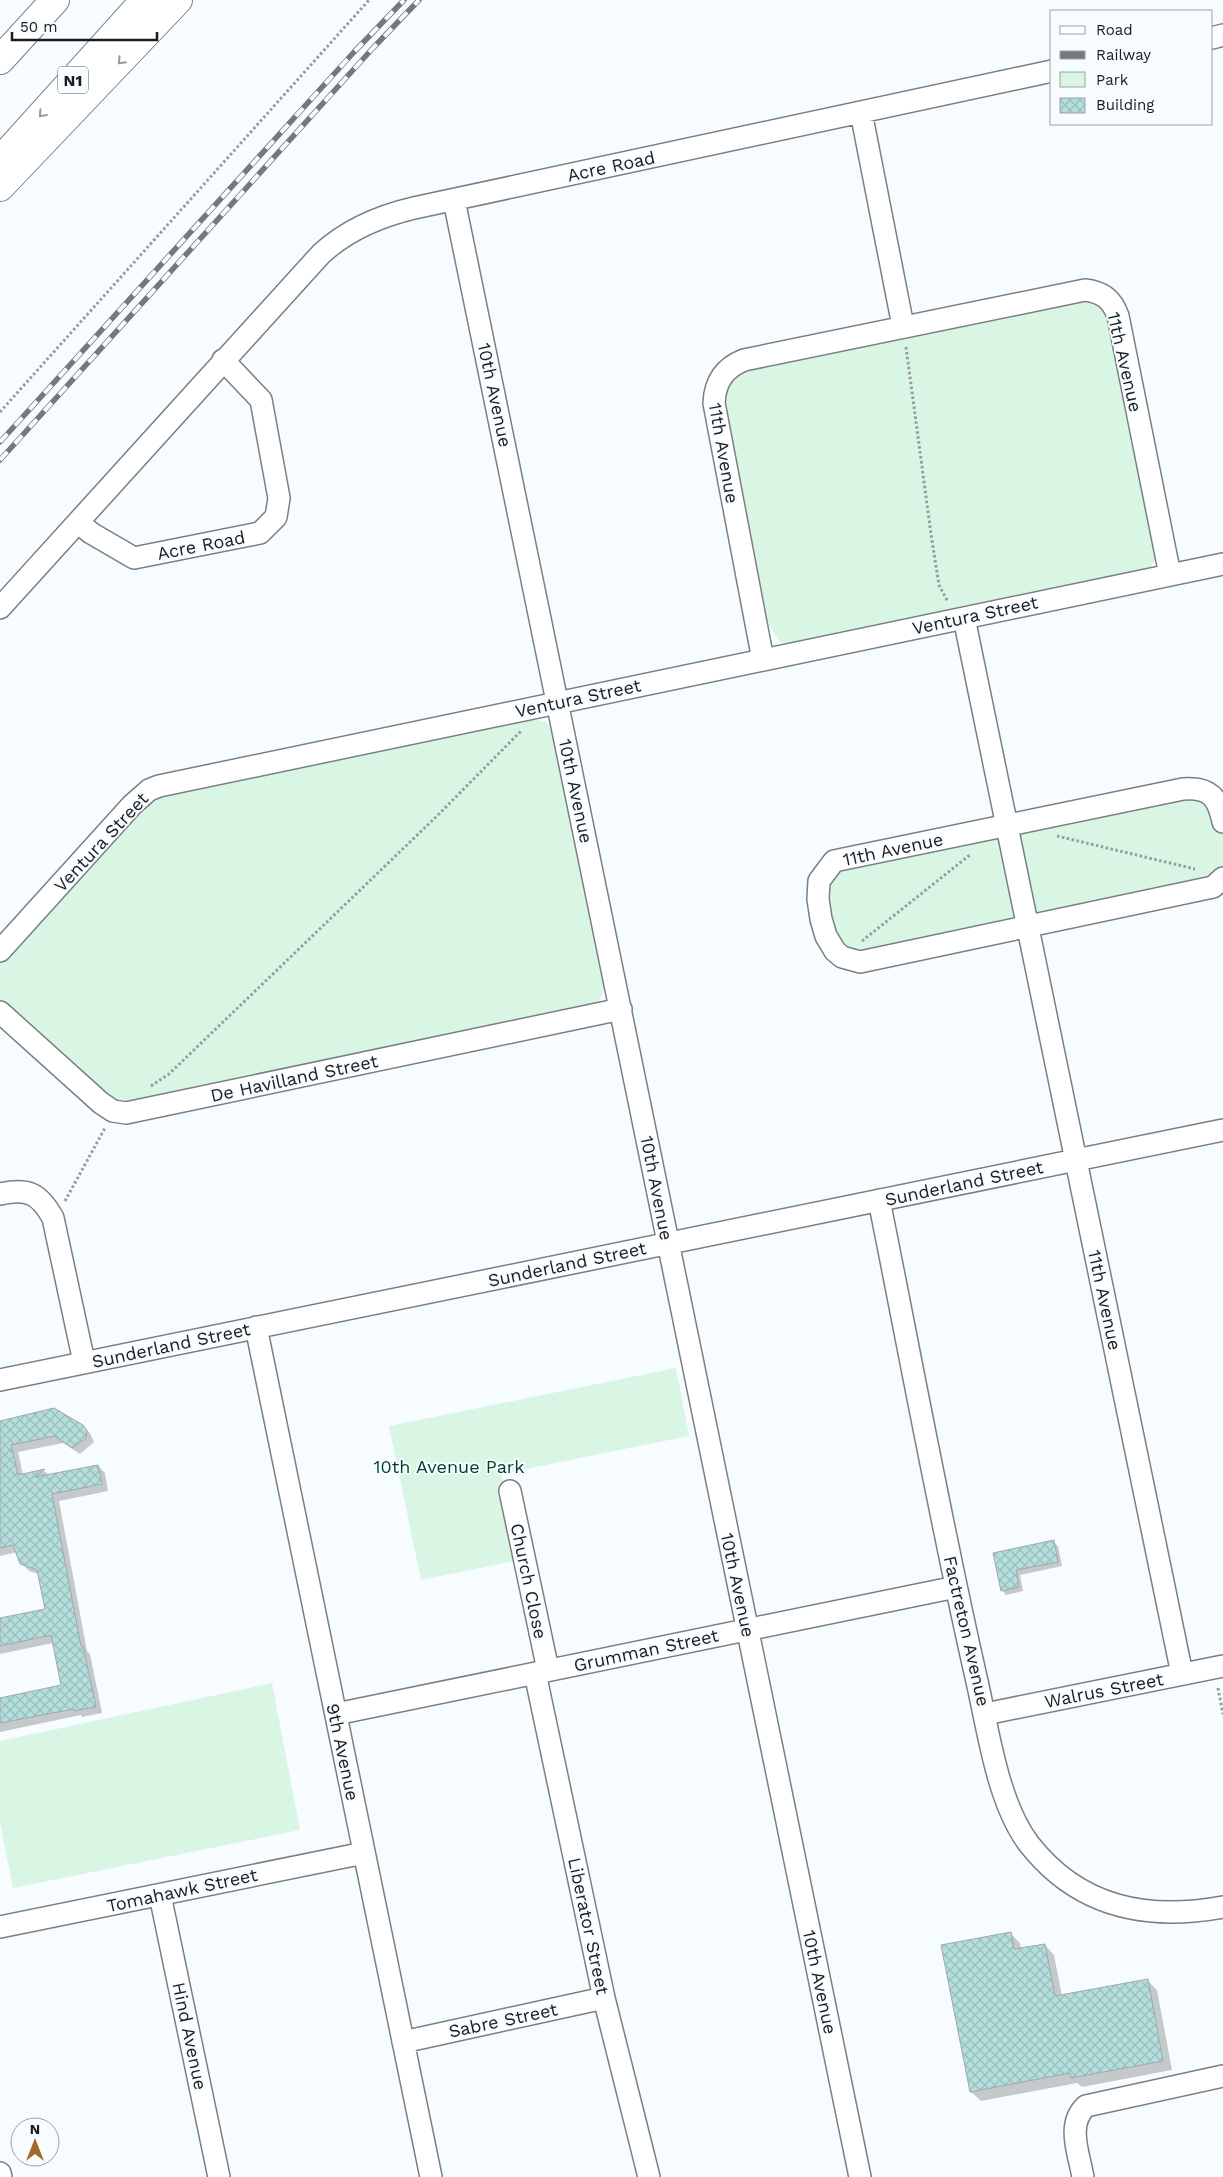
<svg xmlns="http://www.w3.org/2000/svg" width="1223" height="2177" font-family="'Work Sans',sans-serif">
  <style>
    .park { fill: #d9f5e4 }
    .shadow { fill: #0003 }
    .building { fill: url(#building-cross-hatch); stroke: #a1a8a8 }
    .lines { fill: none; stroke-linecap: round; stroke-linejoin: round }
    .street-casing { stroke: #7a8082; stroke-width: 24 }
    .highway-casing { stroke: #7a8082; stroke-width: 30 }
    .path { stroke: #989c9e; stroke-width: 3; stroke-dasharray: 2.5 2.5; stroke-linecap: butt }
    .street { stroke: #fff; stroke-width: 21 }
    .highway { stroke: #fff; stroke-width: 28 }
    .rail-casing { stroke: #76797b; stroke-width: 5.5 }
    .rail { stroke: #f6fcff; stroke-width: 4; stroke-dasharray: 11; stroke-linecap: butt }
    .oneway { stroke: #989999 }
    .labels { text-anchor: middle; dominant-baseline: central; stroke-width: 4; stroke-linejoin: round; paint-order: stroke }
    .shield { fill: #f6fcff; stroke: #5c5f61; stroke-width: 1 }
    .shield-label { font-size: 16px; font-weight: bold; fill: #1a1c1d }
    .street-label { font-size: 18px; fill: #1a1c1d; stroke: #f6fcff }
    .park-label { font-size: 18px; fill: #003f26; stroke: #f6fcff }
  </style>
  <defs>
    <pattern id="building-cross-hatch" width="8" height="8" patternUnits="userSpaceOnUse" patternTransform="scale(1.25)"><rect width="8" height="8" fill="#b3dedb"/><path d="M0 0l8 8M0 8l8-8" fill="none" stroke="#99bebc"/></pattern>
  </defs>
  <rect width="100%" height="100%" fill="#f6fcff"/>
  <path class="park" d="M1087,300L1099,305L1108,314L1157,552L1156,559L1148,571L787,644L779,641L769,625L723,400L727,380L743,370Z
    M528,718L546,722L556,737L606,979L601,998L584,1010L126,1103H114L102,1094L0,1001V963L143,805L155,796Z
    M1199,788L1223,822V878L852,961L821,919L834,861Z
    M676,1368L689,1436L501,1474L519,1560L421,1580L389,1426Z
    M272,1683L300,1830L13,1888L0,1823V1741Z"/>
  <path class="shadow" d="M0,1422L83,1426L90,1433L94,1442L80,1454L63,1443L18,1452L23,1475L44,1471L49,1475L98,1466L105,1473L108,1491L59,1501L87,1651L90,1654L102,1713L82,1717L81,1715L0,1732V1699L62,1686L53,1643L0,1654V1619L46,1610L39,1574L29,1571L22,1563L17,1552L0,1556Z
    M1053,1542L1058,1546L1062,1566L1020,1575L1023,1591L1006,1595L1002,1590L994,1554Z
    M1010,1933L1020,1943L1021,1949L1045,1945L1054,1955L1062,1996L1147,1980L1157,1990L1172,2070L1082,2087L1077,2083L981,2101L971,2092L943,1946Z"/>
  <path class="building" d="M54,1408L83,1425L87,1431L86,1438L72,1448L55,1436L11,1445L18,1475L45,1469L35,1477L98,1465L102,1484L52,1494L81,1646H83L96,1707L74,1711V1709L0,1723V1698L61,1685L51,1635L0,1646V1618L45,1609L37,1570L20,1564L13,1545L0,1548V1421Z
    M1054,1540L1058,1562L1016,1570L1019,1587L1001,1591L993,1553Z
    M1011,1932L1014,1949L1045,1944L1055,1996L1148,1979L1163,2061L1071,2078L1070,2073L970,2092L941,1945Z"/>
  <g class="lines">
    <g class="street-casing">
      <path id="street" d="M1212,38L1223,35
        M861,112L903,326
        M454,200L860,2177
        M78,522L91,533L134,558L260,533L276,517L279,498L261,400L223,360
        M0,608L321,254C348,229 380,216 414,208L1052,71
        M964,618L1182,1674
        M763,660L714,403C715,382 724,368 744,360L1085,290C1102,292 1112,299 1118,316L1170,575
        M1223,822C1218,797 1210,787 1183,789L834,861L819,881L818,899L821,919L826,936L835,951L842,957L860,962L1213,887L1223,878
        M0,951L132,805L149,790L159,786L1223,564
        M0,1012L101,1103L113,1111L126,1113L621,1009
        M0,1194C28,1188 39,1193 53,1218L84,1362
        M879,1200C911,1359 940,1519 976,1677C988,1728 997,1802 1029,1844C1079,1908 1147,1921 1223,1907
        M256,1327L431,2177
        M0,1380L1223,1130
        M510,1491L548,1670
        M535,1673L604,1998L649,2177
        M336,1714L956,1587
        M985,1714L1223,1666
        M160,1895L219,2177
        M0,1927L364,1853
        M403,2042L604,1998
        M0,2173L1,2177
        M1083,2177C1079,2154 1066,2124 1086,2106L1223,2076"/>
    </g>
    <g class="highway-casing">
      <path id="highway" d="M0,60L55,0
        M0,161L145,0
        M0,187L178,0"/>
    </g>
    <path class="path" d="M906,347L931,534L939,585L948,602
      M0,412L369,0
      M1057,836L1195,869
      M862,941L971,854
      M151,1086L169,1074L437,816L521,731
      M65,1201L105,1128
      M1218,1688L1223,1714"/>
    <use href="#street" class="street"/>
    <use href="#highway" class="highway"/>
    <g class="rail-casing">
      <path id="rail" d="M0,442L354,52L404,0
        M0,460L373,48L419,0"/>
    </g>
    <use href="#rail" class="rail"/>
  </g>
  <defs><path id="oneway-chevron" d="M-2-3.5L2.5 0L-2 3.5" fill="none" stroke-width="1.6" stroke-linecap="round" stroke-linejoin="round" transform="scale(1.25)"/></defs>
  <g class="oneway">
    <use href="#oneway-chevron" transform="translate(121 61) rotate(133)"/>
    <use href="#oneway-chevron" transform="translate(42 114) rotate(132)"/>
  </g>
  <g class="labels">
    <rect class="shield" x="58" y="66.5" width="30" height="27" rx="4"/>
    <g class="shield-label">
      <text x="73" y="80">N1</text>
    </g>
    <g class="street-label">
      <text transform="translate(611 166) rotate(-12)">Acre Road</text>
      <text transform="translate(1125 362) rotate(77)">11th Avenue</text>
      <text transform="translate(495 395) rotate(78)">10th Avenue</text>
      <text transform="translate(724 453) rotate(80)">11th Avenue</text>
      <text transform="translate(201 545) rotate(-11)">Acre Road</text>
      <text transform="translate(975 615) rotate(-12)">Ventura Street</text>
      <text transform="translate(578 698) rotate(-12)">Ventura Street</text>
      <text transform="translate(576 791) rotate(78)">10th Avenue</text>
      <text transform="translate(101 842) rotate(-47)">Ventura Street</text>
      <text transform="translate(893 849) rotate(-12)">11th Avenue</text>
      <text transform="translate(294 1078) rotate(-12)">De Havilland Street</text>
      <text transform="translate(964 1183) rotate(-12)">Sunderland Street</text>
      <text transform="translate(657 1188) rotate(79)">10th Avenue</text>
      <text transform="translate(567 1264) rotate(-12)">Sunderland Street</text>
      <text transform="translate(1105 1300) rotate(78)">11th Avenue</text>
      <text transform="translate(171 1345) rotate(-12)">Sunderland Street</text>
      <text transform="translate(529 1581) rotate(78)">Church Close</text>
      <text transform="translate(738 1585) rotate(78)">10th Avenue</text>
      <text transform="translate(967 1631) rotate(77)">Factreton Avenue</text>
      <text transform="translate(646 1650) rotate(-12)">Grumman Street</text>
      <text transform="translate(1104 1690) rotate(-11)">Walrus Street</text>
      <text transform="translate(343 1752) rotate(78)">9th Avenue</text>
      <text transform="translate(182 1890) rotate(-12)">Tomahawk Street</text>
      <text transform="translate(589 1926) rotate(78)">Liberator Street</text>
      <text transform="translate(820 1982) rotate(78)">10th Avenue</text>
      <text transform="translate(503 2020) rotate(-12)">Sabre Street</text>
      <text transform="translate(190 2036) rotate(78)">Hind Avenue</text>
    </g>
    <g class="park-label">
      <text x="449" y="1466">10th Avenue Park</text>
    </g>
  </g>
  <rect x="1050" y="10" width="162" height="115" fill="#f6fcff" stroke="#9ea2a5"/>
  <rect x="1060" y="26" width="25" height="8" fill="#ffffff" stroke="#9ea2a5"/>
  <text x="1096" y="35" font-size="15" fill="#1a1c1d">Road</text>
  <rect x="1060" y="51" width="25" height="8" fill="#76797b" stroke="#9ea2a5"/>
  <text x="1096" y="60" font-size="15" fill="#1a1c1d">Railway</text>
  <rect x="1060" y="72" width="25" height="15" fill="#d9f5e4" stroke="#9ea2a5"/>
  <text x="1096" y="85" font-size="15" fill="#1a1c1d">Park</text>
  <rect x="1060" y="98" width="25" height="15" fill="url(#building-cross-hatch)" stroke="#9ea2a5"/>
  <text x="1096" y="110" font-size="15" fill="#1a1c1d">Building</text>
  <g transform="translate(35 2142)"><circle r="24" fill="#f6fcff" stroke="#9ea2a5"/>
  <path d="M0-4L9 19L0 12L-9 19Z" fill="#a36928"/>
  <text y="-8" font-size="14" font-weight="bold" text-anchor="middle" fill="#1a1c1d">N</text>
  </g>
  <path d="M12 32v8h145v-8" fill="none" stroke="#1a1c1d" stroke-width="2.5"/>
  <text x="20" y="32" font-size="15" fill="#1a1c1d" stroke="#f6fcff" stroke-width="4" paint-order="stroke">50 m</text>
</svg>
